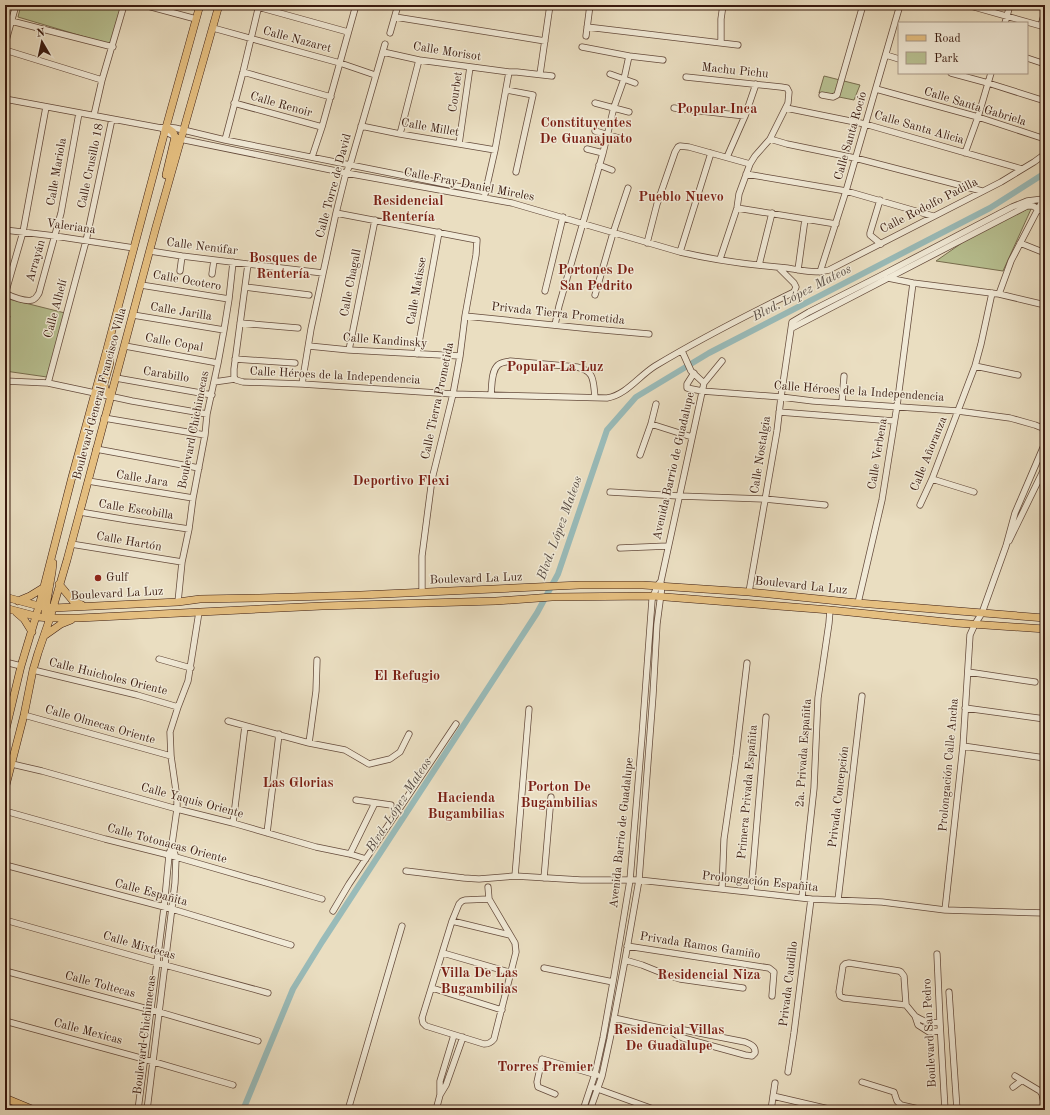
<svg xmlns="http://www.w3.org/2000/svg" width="1050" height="1115" font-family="'Old Standard TT',serif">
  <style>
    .green { fill: #b8c192; stroke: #786e50 }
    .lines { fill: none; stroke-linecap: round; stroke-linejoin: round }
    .canal { stroke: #99bbb9; stroke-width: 6 }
    .minor-casing { stroke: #654b3c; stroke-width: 7 }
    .major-casing { stroke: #391a0f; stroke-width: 8 }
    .minor { stroke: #f1ead7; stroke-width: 5.5 }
    .major { stroke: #e5bf80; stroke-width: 7 }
    .poi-dot { fill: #8f2418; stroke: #f1ead7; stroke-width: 1.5 }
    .labels { text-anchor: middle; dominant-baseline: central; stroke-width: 3; stroke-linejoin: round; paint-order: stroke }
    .street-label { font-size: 12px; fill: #391a0f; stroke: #f1ead7 }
    .poi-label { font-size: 12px; fill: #391a0f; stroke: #f1ead7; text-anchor: start }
    .water-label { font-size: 13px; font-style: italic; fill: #564a42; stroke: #f1ead7 }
    .quarter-label { font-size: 14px; font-weight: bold; fill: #7a1f14; stroke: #f1ead7 }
  </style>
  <rect width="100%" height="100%" fill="#eadec1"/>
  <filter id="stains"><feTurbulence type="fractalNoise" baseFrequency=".005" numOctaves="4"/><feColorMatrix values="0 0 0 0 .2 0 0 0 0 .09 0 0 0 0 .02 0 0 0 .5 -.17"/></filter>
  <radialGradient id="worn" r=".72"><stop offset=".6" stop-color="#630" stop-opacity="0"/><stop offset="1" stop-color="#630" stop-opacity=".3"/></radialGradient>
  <path class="green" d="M21,5H121L112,45L18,17Z
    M824,76L860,85L854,100L819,93Z
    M1032,207L1003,271L936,261L979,231Z
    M5,298L65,313L47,377L5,371V336L10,316L5,315Z"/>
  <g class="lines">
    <path class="canal" d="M243,1110L293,989L322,942L537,613L558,574L607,430L636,397L709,353L990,208L1045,173"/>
    <g class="minor-casing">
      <path id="minor" d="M144,5L196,19
        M715,5L723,6
        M967,5L1045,27
        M258,7L348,32
        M395,17L545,41
        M11,21L113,47
        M1005,23L1010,5
        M1041,26L1045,11
        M587,27L738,45
        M213,28L340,63L375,75
        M390,33L398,5
        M586,36L590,5
        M721,43V19L723,5
        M5,44L16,5
        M582,47L629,56L663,60
        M5,50L102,80
        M383,52L419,60L509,72H517L552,76
        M886,55L899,59
        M1027,58L1045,64
        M243,72L331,97
        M951,73L988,83L1045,101
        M540,74L550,5
        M610,74L635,83
        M686,77L781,87L787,88L789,92L788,103L770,139L755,156L750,164L739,194L737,208L720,259
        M876,89L978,117L1045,139
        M507,90L533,95L516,172
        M822,95L833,97L837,95L863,5
        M5,99L161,128L166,127L175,128L225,140L486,192
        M234,103L322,127
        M595,103L629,112
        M46,107L23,232L6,291L7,294C12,297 26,302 32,300C36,299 37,296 39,293L61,213L79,113
        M674,108L745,116
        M786,108L865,124L1022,169
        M94,115L102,80L124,5
        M361,126L400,134L495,150
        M161,128L168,133L180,139L346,173L512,203L680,252C714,260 751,265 787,268C800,270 816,274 829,270L1001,182L1034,162L1045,154
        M595,131L619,138
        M400,134L419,60
        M770,139L787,144L855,158L982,191
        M225,140L243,72L259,5
        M459,144L470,67
        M587,149L603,153
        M965,153L978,117L991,73
        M312,157L322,127L356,5
        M727,157L745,116L756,84
        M599,165L612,170
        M746,174L846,191L933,216
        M485,194L495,150L509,72
        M880,200L870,233V235L881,244
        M737,208L836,224
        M336,213L477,240L476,255L465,316L460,356L453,394L432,479L422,556V592
        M5,230L55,236L134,248
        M647,243L657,204L675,152L678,147L680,146L689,147L750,164
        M1020,243L1045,253
        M150,251L182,256L323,273
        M680,252L711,153
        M248,264L234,369V377L236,380L243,382L302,384L453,394L607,398C626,395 639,376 655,366C700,339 747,315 794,292L796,287L794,283L779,268
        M759,265L772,213
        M798,270L805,219
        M180,271L182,256
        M820,272L846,191L900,5
        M212,274L214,260
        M888,278L913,283L999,294L1045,305
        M141,285L229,299
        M245,287L309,295
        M545,291L563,217
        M999,294L1011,261L1038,209L1045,197
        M595,295L613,233L628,188
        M133,315L224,330
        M465,316L592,329L649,334
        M240,323L298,328
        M555,325L559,306L603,153L614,107L624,79L629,56
        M792,328L1027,206H1033L1045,213
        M125,346L218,363
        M309,346L349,350L460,356
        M349,350L375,220
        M682,351L691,371L704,383
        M417,354L439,232
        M235,359L295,363
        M975,366L1018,375
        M694,373L687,384V388L702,391L781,397L813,401L958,411L1010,418L1035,425L1045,429
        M116,378L212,395
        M5,381L48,383L95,393L132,401L207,414
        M214,382L235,379
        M48,383L86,241L112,119
        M302,384L311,329L336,213L346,173L350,165L385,44
        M491,395C492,386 491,371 498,365C501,362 507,362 510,361L577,367C595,371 593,381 595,397
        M842,402L844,376
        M779,412L894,421
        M104,418L205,435
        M651,424L692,437
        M96,449L199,468
        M640,455L651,424L656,404
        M932,479L974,492
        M88,481L193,498
        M610,492L679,496L765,499L825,505
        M920,505L932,479L975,366L981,344L992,293
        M80,512L128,520L189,529
        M1009,541L1045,467
        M71,544L182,562
        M620,548L668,546
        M749,592L777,431L781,397L792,322L809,312L880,276L1012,207L1027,201L1043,199
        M178,602L182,562L189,529L193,498L205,435L207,414L218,363L224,330L229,299L233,262
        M858,603L882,500L897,406L913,283
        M159,659L191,668
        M5,662L21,666
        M33,670L137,695L178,707
        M968,672L1035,682
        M965,708L1045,719
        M24,715L171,756
        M228,721L309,743L345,750L369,764L390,759L400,752L409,734
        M309,743L316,691L317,660
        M963,746L1045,758
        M12,764L42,771L177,809L233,823L316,847L350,854L366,859
        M356,800L391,805
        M5,811L105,839L169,855L322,899
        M233,823L245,726
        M267,833L279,734
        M350,854L375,803
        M5,865L172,909L291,945
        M406,871L464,878L479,879L515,876L581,880H639L811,899L882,902L945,910L1045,913
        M515,876L529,709
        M544,878L551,797
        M488,887L489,899L515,943L516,952L494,1039C491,1043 488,1044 484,1044L426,1026L423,1023L422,1018L452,921L459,904L462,901L465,900L489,899
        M722,889L724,839L736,756L747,663
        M751,892L766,717
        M802,897L814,788L818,698L829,623L830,610
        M838,900L862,696
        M945,910L963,746L970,635L975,624L982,613L1006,546L1015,513L1045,443
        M333,911L349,884L456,724
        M5,920L165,965L268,993
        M452,921L510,935
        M627,946L769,968L774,972L772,996
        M443,953L512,973
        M937,954L940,1022L945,1110
        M625,960L642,965L667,975L680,979L743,988
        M544,968L613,982
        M5,971L159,1012L258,1041
        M432,988L502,1010
        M949,992L957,1110
        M906,1005L844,998L840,996L839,992L843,966L845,964L849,963L899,971L901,972L904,976L906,1005L915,1016L918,1025L929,1032L940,1031
        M915,1016C925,1022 929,1024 940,1022
        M614,1018L669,1030H684L745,1042C750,1044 756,1046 755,1053L752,1056L745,1055L683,1038L678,1036L669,1030
        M5,1021L144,1059L233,1085
        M788,1072L794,1033L811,899
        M1015,1076L1040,1091L1042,1094L1045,1108
        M862,1082L894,1092L897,1101L901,1105L923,1110
        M1013,1087L1021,1081
        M595,1088L656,1110
        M555,1094L538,1087L537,1082L542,1059L597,1075
        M440,1095V1081L454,1035
        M773,1096L833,1110
        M138,1110L164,908L169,855L172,844L177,809V798L171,756L170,732L178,707L188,681L199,612
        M147,1110L175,883L176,858L172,845
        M348,1110L402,926
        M436,1110L440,1095L446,1085L463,1037
        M583,1110L595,1074L603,1038L613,982L630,880L642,736L652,600L657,586L661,581L704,383L722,361
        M590,1110L602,1076L610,1039L625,960L639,880L653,695L657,624L662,586L661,583
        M771,1110L775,1083"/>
    </g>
    <g class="major-casing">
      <path id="major" d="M166,175L175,137L173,132L166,127
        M107,350L110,357V363L104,384L105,389L110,396
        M59,584L73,601L82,605
        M5,597L39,606L53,608L178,602L200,599L259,598L361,595L580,585H643L749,592L858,603L1045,618
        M18,601L30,596L43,588
        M5,608L39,617L48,618H79L322,606L496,601L552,597L653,596L830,610L956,623L1045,629
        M16,612L24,619L32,632
        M45,612L52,572L53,563
        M44,636L61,624L71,620
        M5,733L21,666L39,606L72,477L107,349L165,131L200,5
        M5,789L24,715L33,670L38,653L50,618L67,560L156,227L219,5
        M5,1098L34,1110"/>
    </g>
    <use href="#minor" class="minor"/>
    <use href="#major" class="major"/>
  </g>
  <circle class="poi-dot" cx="98" cy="578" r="4"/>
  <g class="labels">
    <g class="street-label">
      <text transform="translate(297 40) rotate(15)">Calle Nazaret</text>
      <text transform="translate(447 52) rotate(9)">Calle Morisot</text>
      <text transform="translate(735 71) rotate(6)">Machu Pichu</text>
      <text transform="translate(456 92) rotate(-82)">Courbet</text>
      <text transform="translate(281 105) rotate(16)">Calle Renoir</text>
      <text transform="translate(975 107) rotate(17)">Calle Santa Gabriela</text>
      <text transform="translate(430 128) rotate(10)">Calle Millet</text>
      <text transform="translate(919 128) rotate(16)">Calle Santa Alicia</text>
      <text transform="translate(851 136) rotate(-74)">Calle Santa Rocío</text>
      <text transform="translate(91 166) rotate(-78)">Calle Crusillo 18</text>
      <text transform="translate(57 172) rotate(-80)">Calle Mariola</text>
      <text transform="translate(469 185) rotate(11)">Calle Fray Daniel Mireles</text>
      <text transform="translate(334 186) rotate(-75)">Calle Torre de David</text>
      <text transform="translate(929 206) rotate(-27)">Calle Rodolfo Padilla</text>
      <text transform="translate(71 227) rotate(8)">Valeriana</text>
      <text transform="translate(202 247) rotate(7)">Calle Nenúfar</text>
      <text transform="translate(36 261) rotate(-74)">Arrayán</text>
      <text transform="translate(187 281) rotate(10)">Calle Ocotero</text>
      <text transform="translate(351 283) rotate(-79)">Calle Chagall</text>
      <text transform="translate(417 291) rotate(-80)">Calle Matisse</text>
      <text transform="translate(56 309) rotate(-75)">Calle Alhelí</text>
      <text transform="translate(181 312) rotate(9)">Calle Jarilla</text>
      <text transform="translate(558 314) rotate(6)">Privada Tierra Prometida</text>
      <text transform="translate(385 341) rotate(4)">Calle Kandinsky</text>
      <text transform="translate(174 343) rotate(10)">Calle Copal</text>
      <text transform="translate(166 375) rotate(9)">Carabillo</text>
      <text transform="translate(335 376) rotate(3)">Calle Héroes de la Independencia</text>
      <text transform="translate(859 392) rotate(4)">Calle Héroes de la Independencia</text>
      <text transform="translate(100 394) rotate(-75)">Boulevard General Francisco Villa</text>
      <text transform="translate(438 401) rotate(-78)">Calle Tierra Prometida</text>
      <text transform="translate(194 430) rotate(-79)">Boulevard Chichimecas</text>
      <text transform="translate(878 454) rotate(-81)">Calle Verbena</text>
      <text transform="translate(929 454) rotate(-68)">Calle Añoranza</text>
      <text transform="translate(761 455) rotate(-81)">Calle Nostalgia</text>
      <text transform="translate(674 466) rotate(-77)">Avenida Barrio de Guadalupe</text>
      <text transform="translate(142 479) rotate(9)">Calle Jara</text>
      <text transform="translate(136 510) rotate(9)">Calle Escobilla</text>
      <text transform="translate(129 542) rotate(10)">Calle Hartón</text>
      <text transform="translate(476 579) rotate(-2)">Boulevard La Luz</text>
      <text transform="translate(801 586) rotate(6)">Boulevard La Luz</text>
      <text transform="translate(117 594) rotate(-3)">Boulevard La Luz</text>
      <text transform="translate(108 677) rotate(14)">Calle Huicholes Oriente</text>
      <text transform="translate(100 725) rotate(16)">Calle Olmecas Oriente</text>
      <text transform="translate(804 753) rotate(-86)">2a. Privada Españita</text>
      <text transform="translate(949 765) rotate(-85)">Prolongación Calle Ancha</text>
      <text transform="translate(748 792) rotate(-85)">Primera Privada Españita</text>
      <text transform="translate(839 797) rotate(-83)">Privada Concepción</text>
      <text transform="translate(192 801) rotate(15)">Calle Yaquis Oriente</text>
      <text transform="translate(622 833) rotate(-84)">Avenida Barrio de Guadalupe</text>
      <text transform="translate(167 844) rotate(15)">Calle Totonacas Oriente</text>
      <text transform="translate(760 882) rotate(6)">Prolongación Españita</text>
      <text transform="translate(151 893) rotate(15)">Calle Españita</text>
      <text transform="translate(139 946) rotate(16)">Calle Mixtecas</text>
      <text transform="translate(700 946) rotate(9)">Privada Ramos Gamiño</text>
      <text transform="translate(789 984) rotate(-83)">Privada Caudillo</text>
      <text transform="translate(100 985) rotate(15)">Calle Toltecas</text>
      <text transform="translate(88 1032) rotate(15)">Calle Mexicas</text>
      <text transform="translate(930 1033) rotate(-93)">Boulevard San Pedro</text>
      <text transform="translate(145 1035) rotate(-83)">Boulevard Chichimecas</text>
    </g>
    <g class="poi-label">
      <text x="106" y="578">Gulf</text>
    </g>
    <g class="water-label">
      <text transform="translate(802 293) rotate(-27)">Blvd. López Mateos</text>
      <text transform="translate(560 528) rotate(-70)">Blvd. López Mateos</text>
      <text transform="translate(399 805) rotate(-57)">Blvd. López Mateos</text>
    </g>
    <g class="quarter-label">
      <text x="717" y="109">Popular Inca</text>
      <text x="586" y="123">Constituyentes<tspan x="586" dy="16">De Guanajuato</tspan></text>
      <text x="681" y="197">Pueblo Nuevo</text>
      <text x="408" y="201">Residencial<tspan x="408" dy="16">Rentería</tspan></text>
      <text x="283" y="258">Bosques de<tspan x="283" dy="16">Rentería</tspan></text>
      <text x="596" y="270">Portones De<tspan x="596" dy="16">San Pedrito</tspan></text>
      <text x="555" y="367">Popular La Luz</text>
      <text x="401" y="481">Deportivo Flexi</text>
      <text x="407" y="676">El Refugio</text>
      <text x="298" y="783">Las Glorias</text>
      <text x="559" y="787">Porton De<tspan x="559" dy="16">Bugambilias</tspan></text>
      <text x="466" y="798">Hacienda<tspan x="466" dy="16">Bugambilias</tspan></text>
      <text x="479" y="973">Villa De Las<tspan x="479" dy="16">Bugambilias</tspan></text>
      <text x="709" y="975">Residencial Niza</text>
      <text x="669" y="1030">Residencial Villas<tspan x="669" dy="16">De Guadalupe</tspan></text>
      <text x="545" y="1067">Torres Premier</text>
    </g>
  </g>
  <rect width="1050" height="1115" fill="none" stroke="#eadec1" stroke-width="20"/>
  <rect x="6" y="6" width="1038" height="1103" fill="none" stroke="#391a0f" stroke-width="2"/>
  <rect x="10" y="10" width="1030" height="1095" fill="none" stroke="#391a0f"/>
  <rect x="898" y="22" width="130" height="52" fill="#f1ead7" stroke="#a79787"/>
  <rect x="906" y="35" width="20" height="6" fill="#e5bf80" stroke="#a79787"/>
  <text x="934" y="42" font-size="12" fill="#391a0f">Road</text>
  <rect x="906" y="52" width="20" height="12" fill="#b8c192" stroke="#a79787"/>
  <text x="934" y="62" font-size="12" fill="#391a0f">Park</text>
  <g transform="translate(42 42) rotate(351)" stroke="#f1ead7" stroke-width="3" paint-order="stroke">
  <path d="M0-3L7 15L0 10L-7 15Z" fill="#391a0f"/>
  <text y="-6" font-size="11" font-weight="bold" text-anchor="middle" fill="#391a0f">N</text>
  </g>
  <rect width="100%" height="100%" filter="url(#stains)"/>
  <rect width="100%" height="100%" fill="url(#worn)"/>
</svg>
